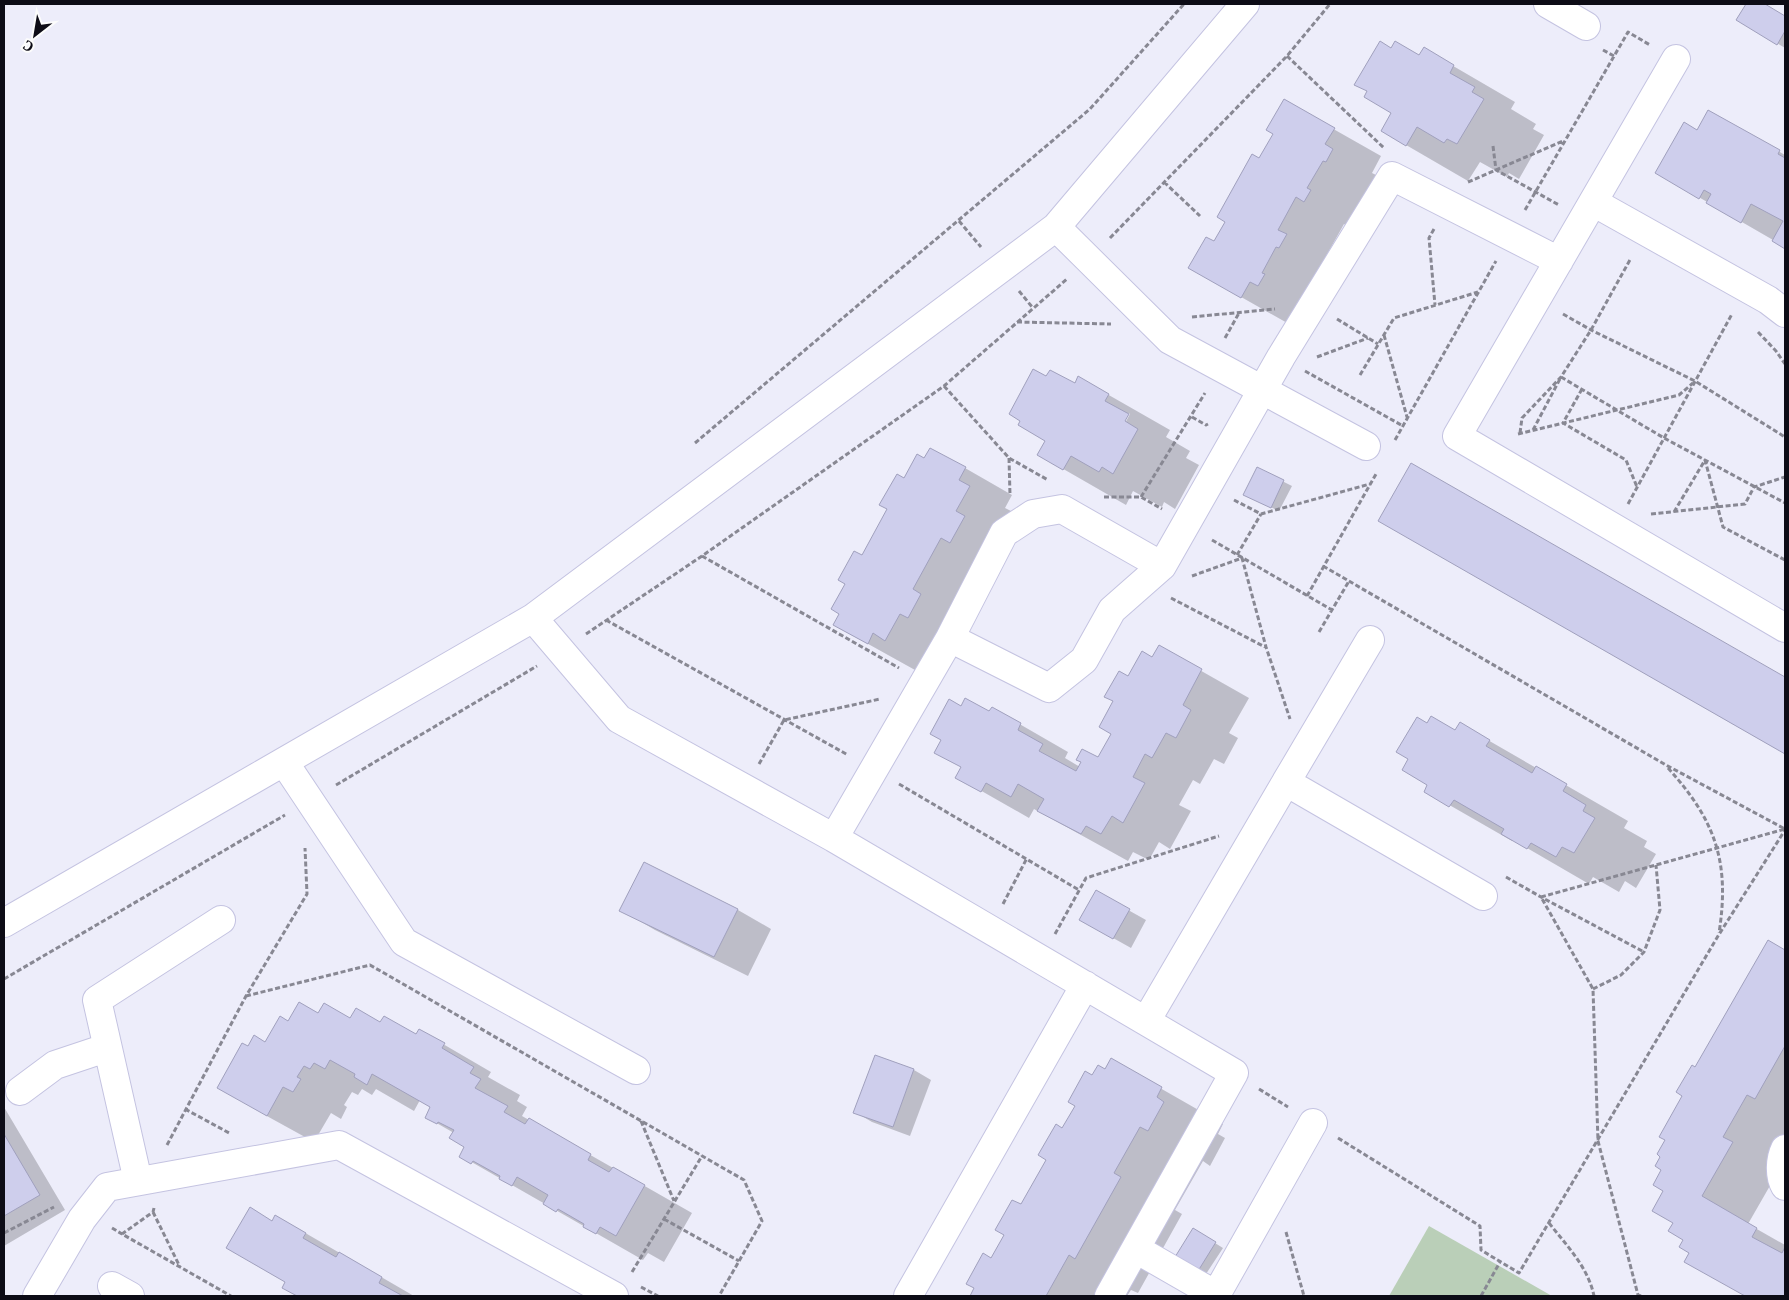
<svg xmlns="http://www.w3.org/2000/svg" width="1789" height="1300" font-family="'PT Serif',serif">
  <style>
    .green { fill: #bacfb8 }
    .shadow { fill: #0003; fill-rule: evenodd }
    .building { fill: #ceceec; stroke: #a0a0bd }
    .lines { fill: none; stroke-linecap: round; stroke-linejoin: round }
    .minor-casing { stroke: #c4c3e1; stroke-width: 30 }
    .path { stroke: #888893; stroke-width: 3; stroke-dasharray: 5 2.5; stroke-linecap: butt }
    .minor { stroke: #fff; stroke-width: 28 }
  </style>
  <rect width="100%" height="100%" fill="#ededfa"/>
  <path class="green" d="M1429,1226L1552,1296H1389Z"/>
  <path class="shadow" d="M1748,4H1763L1785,17V48L1738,19Z
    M1392,49L1419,57L1424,49L1515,102L1511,109L1536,124L1533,129L1544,135L1519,179L1509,173L1507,177L1480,162L1468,181L1382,131L1393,113Z
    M1284,101L1381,156L1372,173L1380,177L1352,229L1344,224L1325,258L1333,262L1289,324L1190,268L1214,243L1274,134Z
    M1709,111L1785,155V247L1657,173L1697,131Z
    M1046,378L1075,385L1079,378L1170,430L1166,437L1190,451L1186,458L1199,465L1175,509L1164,502L1162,507L1133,491L1126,505L1039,455L1047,441ZM1128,413L1130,414L1123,427L1120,426Z
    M925,459L965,468L1012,495L1005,508L1017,514L933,667L921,660L915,670L834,625L840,614L862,557L905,480Z
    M1411,465L1785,679V752L1427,548Z
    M1258,469L1292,486L1279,511L1253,499Z
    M1159,647L1249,698L1229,733L1238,738L1224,764L1214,759L1200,784L1193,780L1179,805L1191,811L1170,849L1159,842L1149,860L1133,852L1128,861L1034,809L1029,818L957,777L962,767L961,708L990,713L992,708L1068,752L1065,758L1080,767L1098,759L1112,733L1129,677L1152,658Z
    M1427,724L1456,731L1460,724L1628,821L1624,828L1647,841L1644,847L1656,854L1636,888L1625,881L1619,892L1593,877L1589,884L1513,840L1512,841L1425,791L1429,784Z
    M644,863L738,910L771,929L748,976L655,930L621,910Z
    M1096,892L1146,920L1131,948L1081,920Z
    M1768,941L1785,951V1138L1779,1170L1748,1224L1785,1245V1296H1747L1686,1261L1691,1253L1675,1222L1665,1191L1662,1156L1666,1140L1696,1068Z
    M319,1015L381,1024L416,1036L419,1030L491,1072L488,1077L520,1095L517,1101L527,1107L522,1116L692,1213L664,1262L648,1253L643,1260L461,1156L466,1147L454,1133L426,1117L432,1107L420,1100L414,1111L376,1089L372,1095L362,1089L358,1095L352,1092L344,1105L347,1107L341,1119L331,1113L314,1142L265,1115L248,1048L266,1043L289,1023Z
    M876,1056L914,1070L931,1080L910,1136L872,1122L855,1112Z
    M1111,1060L1223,1124L1218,1134L1225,1138L1210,1166L1203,1161L1175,1210L1182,1214L1138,1293L1131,1290L1127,1296H971L1093,1077L1105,1070Z
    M4,1107L65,1210L4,1246Z
    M276,1216L414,1296H299L284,1287L287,1282L273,1222Z
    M1194,1230L1223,1248L1206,1274L1177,1256Z"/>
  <path class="building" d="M1746,4H1765L1785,16V31L1777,45L1736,20Z
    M1380,41L1391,48L1395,41L1419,55L1424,47L1454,65L1450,73L1475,87L1472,92L1484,99L1457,144L1447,139L1444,143L1417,127L1406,146L1381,131L1391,113L1364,97L1367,91L1354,85Z
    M1284,99L1335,128L1325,144L1333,149L1326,162L1323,161L1307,188L1311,190L1304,202L1296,197L1278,230L1287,234L1279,248L1276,247L1262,273L1265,274L1258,286L1250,282L1241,298L1188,268L1206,237L1214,241L1225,222L1217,217L1252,154L1259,158L1273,134L1266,130Z
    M1708,110L1780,150L1778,154L1785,158V249L1772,241L1783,221L1751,204L1741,223L1706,203L1711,194L1704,190L1699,199L1655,173L1684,122L1697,130Z
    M1033,369L1046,376L1050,370L1075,383L1078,376L1109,394L1105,401L1129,414L1125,421L1138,429L1113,474L1102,467L1099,472L1071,456L1063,470L1037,455L1045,441L1018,425L1020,421L1009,414Z
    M930,448L966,467L959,480L970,486L956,511L965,516L950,543L941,538L913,589L921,594L908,618L900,614L885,641L873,633L868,644L833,625L839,614L831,609L845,584L838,580L854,551L862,555L887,509L879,505L897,474L904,478L917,454L924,458Z
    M1411,463L1785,677V754L1378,521Z
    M1257,467L1284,480L1271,508L1243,495Z
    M1159,645L1202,669L1183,705L1191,710L1176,738L1166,733L1152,758L1145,754L1133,777L1145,783L1123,823L1112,816L1101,834L1086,826L1081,834L1037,811L1044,799L1018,784L1011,797L986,783L981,792L955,778L961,767L934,753L941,740L930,734L949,699L961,706L965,698L989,711L992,707L1021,723L1018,730L1043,744L1039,751L1076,771L1081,762L1076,760L1082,749L1098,757L1111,734L1099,727L1113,701L1104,697L1119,671L1128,676L1142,651L1152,657Z
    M1431,716L1455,730L1460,722L1490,740L1486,746L1532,773L1536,766L1567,784L1563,791L1586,805L1583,811L1595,818L1574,853L1562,847L1556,857L1531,843L1527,849L1501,834L1504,829L1454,800L1449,807L1424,792L1427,785L1402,770L1408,759L1396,752L1417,717L1427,723Z
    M644,862L738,909L714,957L619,911Z
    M1096,890L1130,909L1113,939L1079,920Z
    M1768,940L1785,950V1046L1755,1099L1747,1095L1723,1137L1733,1142L1702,1196L1757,1228L1752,1237L1782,1253L1785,1247V1296H1745L1684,1262L1689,1253L1679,1247L1683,1240L1668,1231L1673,1223L1652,1211L1663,1191L1653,1185L1661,1170L1655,1166L1660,1157L1657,1154L1665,1140L1659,1137L1682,1096L1676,1092L1692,1065L1695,1067Z
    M299,1002L318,1013L324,1003L350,1018L356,1008L380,1022L384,1016L416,1034L419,1029L445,1043L442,1048L474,1067L470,1073L481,1079L475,1088L508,1106L504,1112L525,1124L529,1118L591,1154L588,1160L609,1172L613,1167L645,1185L616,1236L600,1227L596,1234L583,1227L584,1224L558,1209L556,1212L543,1204L548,1195L517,1177L512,1186L499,1179L500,1176L473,1161L471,1164L459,1157L464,1147L449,1138L454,1130L438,1122L437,1124L425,1118L430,1107L372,1074L367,1085L354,1077L355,1074L330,1060L325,1069L314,1063L310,1069L304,1066L297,1077L301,1079L293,1092L283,1087L267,1116L217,1088L242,1043L248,1046L254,1035L265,1042L280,1016L288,1021Z
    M875,1055L914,1069L893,1127L853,1113Z
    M1111,1058L1162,1087L1157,1097L1164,1102L1148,1131L1140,1127L1114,1173L1121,1177L1075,1259L1069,1255L1046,1296H970L974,1288L966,1284L983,1253L991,1258L1004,1235L995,1230L1012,1200L1021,1204L1046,1160L1038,1155L1056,1124L1062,1128L1075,1106L1068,1102L1085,1071L1092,1075L1098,1065L1105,1069Z
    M4,1134L40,1195L4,1216Z
    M250,1207L272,1221L275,1215L306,1233L303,1238L336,1257L339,1252L382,1277L379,1283L403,1296H297L282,1288L285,1282L226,1248Z
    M1193,1228L1216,1242L1198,1271L1175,1257Z"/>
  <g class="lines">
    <g class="minor-casing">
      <path id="minor" d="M1548,4L1586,26
        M1676,59L1457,436L1785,628
        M1593,202L1768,300L1785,313
        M1056,227L1170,340L1366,446
        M533,618L619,719L834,838L1234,1073L1109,1296
        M950,638L1004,533L1033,514L1062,509L1162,566
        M284,762L404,942L636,1070
        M1286,782L1370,640
        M834,838L950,638L1049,688L1084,660L1112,610L1162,566L1281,357L1392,176L1559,261
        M4,923L533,618L1056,227L1245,4
        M1146,1021L1286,782L1483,896
        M20,1091L55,1065L106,1048
        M1785,1149C1780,1159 1779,1176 1785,1186
        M138,1181L97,1000L221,920
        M1136,1249L1216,1295L1313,1123
        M112,1286L130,1296
        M37,1296L82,1219L107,1187L339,1145L614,1296
        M908,1296L1085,985"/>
    </g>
    <path class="path" d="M1603,50L1614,56
      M1287,56L1384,148
      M1493,146L1496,170L1559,205
      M1164,182L1200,216
      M1468,182L1563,141
      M1525,210L1628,32L1650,45
      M959,221L981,247
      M1434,229L1429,238L1435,305
      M1110,238L1287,56L1330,4
      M1019,291L1033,308
      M1563,314L1591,330L1695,381L1785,437
      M1192,317L1275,309
      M1337,319L1378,344
      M1017,322L1111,324
      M1758,332L1776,351L1785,364
      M1384,335L1407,417
      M1225,338L1239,313
      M1317,357L1368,338
      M1305,371L1403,426
      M1360,375L1394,318L1478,292
      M944,386L1009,458L1048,480
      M1582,389L1563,423L1626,460L1637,487
      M1192,417L1206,425L1208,424
      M1533,430L1561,377L1664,438L1785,503
      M1520,433L1522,418L1561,377L1591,330L1631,258
      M1518,434L1679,395L1693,383
      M1395,440L1496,261
      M695,443L1090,109L1184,4
      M1009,458L1010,495
      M1104,497H1141L1162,509
      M1141,497L1205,393
      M1234,500L1261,514L1370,484
      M1628,504L1732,314
      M1674,512L1705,460L1723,527L1785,560
      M1651,514L1745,504L1754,487L1785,477
      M1212,540L1332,610
      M1237,555L1261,514
      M702,556L899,668
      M1323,566L1666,765L1785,829
      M1192,576L1242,558L1266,647L1290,719
      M1307,596L1376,474
      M1171,598L1265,647
      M606,620L848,755
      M1319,632L1349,581
      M586,634L702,556L944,386L1067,279
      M759,764L784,720L880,699
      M1668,768C1716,821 1730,863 1719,933
      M899,784L1079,890
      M336,785L537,666
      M1506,877L1541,897L1644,952
      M1003,904L1027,858
      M1055,934L1086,878L1219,836
      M4,979L285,815
      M1593,989L1621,975L1644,952L1660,910L1656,865
      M246,996L370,965L744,1180L762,1221L719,1296
      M1259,1089L1288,1107
      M185,1109L231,1134
      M641,1121L674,1201
      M1338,1138L1480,1226L1481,1250L1519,1273L1718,936L1785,830
      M167,1145L246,996L307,894L305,848
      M154,1208L153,1212L122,1234L231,1296
      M153,1212L180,1267
      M664,1219L739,1261
      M1549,1223C1567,1246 1588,1267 1594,1296
      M112,1228L122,1234
      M1286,1232L1304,1296
      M4,1233L54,1207
      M632,1272L702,1156
      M641,1287L658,1296
      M1481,1296L1500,1262
      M1641,1296L1638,1295L1598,1141L1593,989L1541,897L1785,829"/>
    <use href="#minor" class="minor"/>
  </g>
  <rect width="1789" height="1300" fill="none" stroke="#0d0c16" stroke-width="10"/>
  <g transform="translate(35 35) rotate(211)" stroke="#fcfcfc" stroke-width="4" paint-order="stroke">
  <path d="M0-4L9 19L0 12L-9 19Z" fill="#0d0c16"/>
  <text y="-8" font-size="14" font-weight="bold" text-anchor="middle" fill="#0d0c16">С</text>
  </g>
</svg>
